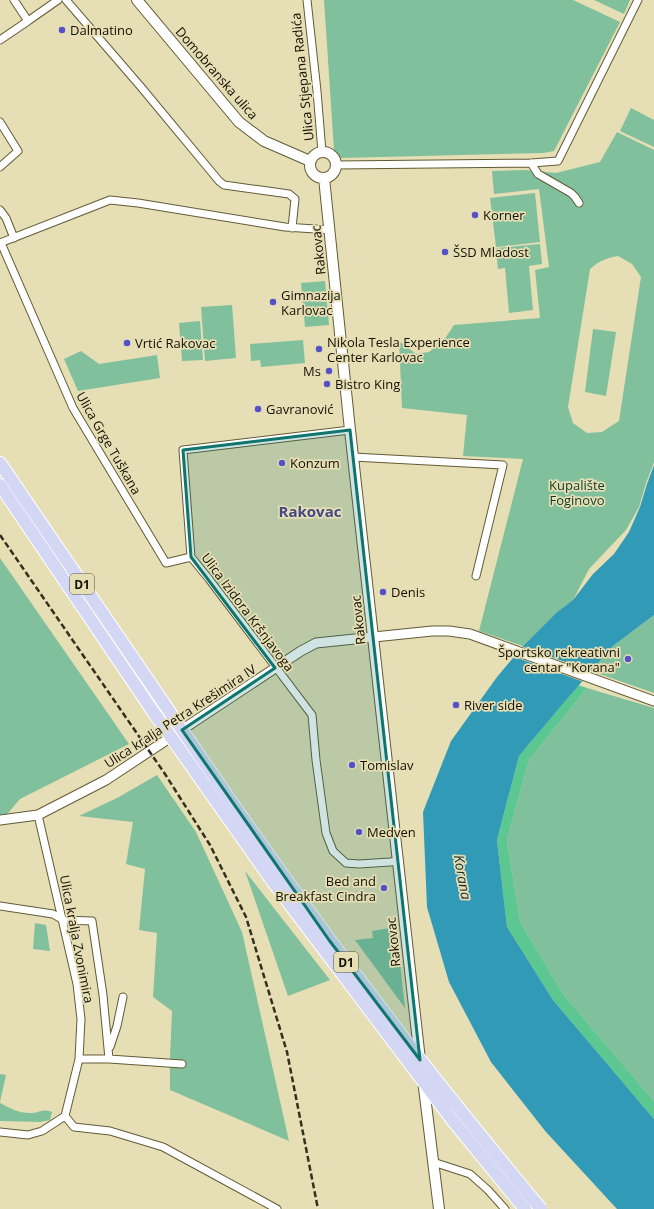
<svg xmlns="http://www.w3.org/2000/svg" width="654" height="1209" font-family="'Open Sans',sans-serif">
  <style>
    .green { fill: #80c09c; fill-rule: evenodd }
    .forest { fill: #5dc791 }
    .water { fill: #319bb7 }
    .pier { fill: #e6deb4 }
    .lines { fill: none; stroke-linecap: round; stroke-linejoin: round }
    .minor-casing { stroke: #625b36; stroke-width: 9 }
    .tertiary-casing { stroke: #625b36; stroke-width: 11 }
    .secondary-casing { stroke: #625b36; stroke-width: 12 }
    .trunk-casing { stroke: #fff; stroke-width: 14 }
    .minor { stroke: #fff; stroke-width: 7 }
    .tertiary { stroke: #fff; stroke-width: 9 }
    .secondary { stroke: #fff; stroke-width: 10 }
    .trunk { stroke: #d3d7f3; stroke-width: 12 }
    .rail { stroke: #34301f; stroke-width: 2.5; stroke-dasharray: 6 3; stroke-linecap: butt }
    .trunk-bridge-casing { stroke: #fff; stroke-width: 14; stroke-linecap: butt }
    .trunk-bridge { stroke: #d3d7f3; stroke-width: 12 }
    .marked { fill: #0f766e; fill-opacity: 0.2; stroke: #0f766e; stroke-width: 3; stroke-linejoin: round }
    .poi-dot { fill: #5350c8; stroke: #e6deb4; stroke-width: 1.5 }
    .labels { text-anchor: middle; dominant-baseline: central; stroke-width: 3.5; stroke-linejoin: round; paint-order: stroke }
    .shield { fill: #e6deb4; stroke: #524e38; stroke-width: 1 }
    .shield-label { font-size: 12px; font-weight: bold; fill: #131003 }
    .poi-label { font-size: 13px; fill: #131003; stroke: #e6deb4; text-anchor: start }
    .street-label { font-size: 13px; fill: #131003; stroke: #e6deb4 }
    .park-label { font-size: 13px; fill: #0c3a25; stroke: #e6deb4 }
    .water-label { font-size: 14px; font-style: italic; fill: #182f35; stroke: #e6deb4 }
    .quarter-label { font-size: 15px; font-weight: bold; fill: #444885; stroke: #e6deb4 }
  </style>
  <rect width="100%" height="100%" fill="#e6deb4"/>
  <path class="green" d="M324,0H573L620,22L554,151L543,153L342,158L338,157L334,150Z
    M594,0H630L624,14Z
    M631,108L654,120V147L620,131Z
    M617,132L654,150V462L646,483L639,507L626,530L589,569L573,600L557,612L523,646L479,631L523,459L463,456L467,415L402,408L399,341L416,354L429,352L444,340L454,325L540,318L535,270L549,267L539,189L494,194L492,171L524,170L556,173L600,162ZM618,256L632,264L641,277L619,421L602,432L587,433L573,423L568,407L590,269C599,261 606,258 618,256Z
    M535,193L540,242L496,247L490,198Z
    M540,244L542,264L529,266L533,310L509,313L505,268L498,269L496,248Z
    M325,281L329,325L305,327L301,283Z
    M232,305L236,358L205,361L201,307Z
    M200,321L203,360L182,361L179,323Z
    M593,329L616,332L606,396L585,392Z
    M303,340L305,363L261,367L260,360L251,361L250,344Z
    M81,351L99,364L157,355L160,378L78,391L64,359Z
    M0,558L129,744L20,799L3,819H0Z
    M654,615V693L591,671L613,646Z
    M587,688L654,708V1101L563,994L520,922L507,840L529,760Z
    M157,775L196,832L242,932L289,1141L170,1090V1057L172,1011L153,997L157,933L139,930L145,869L126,864L133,822L79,816L119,797Z
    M245,871L330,980L288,996Z
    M35,923L46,925L50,951L33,949Z
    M396,927L405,1008L355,940L373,938L372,931Z
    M0,1074L6,1075L0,1102Z
    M0,1103C9,1108 19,1113 30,1113C40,1113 42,1108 52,1112L50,1120L40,1122L0,1121Z"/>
  <path class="forest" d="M578,685L587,688L529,760L507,840L520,922L563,994L654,1101V1119L553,1000L507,927L497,840L519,756Z"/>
  <path class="water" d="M654,465V615L613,646L566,700L519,756L497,840L507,927L553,1000L654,1119V1209H617L546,1132L491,1062L449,982L427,907L423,812L451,741L497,677L523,646L557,612L573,600L593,574L614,554L629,532L640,507L647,484Z"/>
  <path class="pier" d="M521,646L593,672L584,682L512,656Z"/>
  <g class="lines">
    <g class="minor-casing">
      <path id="minor" d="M66,0L141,87L219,181L224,185L289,194L295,199L292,228
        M307,0L317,91L322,152
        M28,21L58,0
        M0,40L28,21L14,0
        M0,122L18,151L0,167
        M531,163L538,174L571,193L575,197L579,203
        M336,165L531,163L558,161L638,0
        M0,210L6,218L14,238
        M0,243L110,200L138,203L285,227L330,230
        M1,243L73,408L166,563L191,557
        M350,430L183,450L191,557L209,579L312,715L316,760L326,833L333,851L346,863L359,864L390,862L399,861
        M353,457L503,465L476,576
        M38,815L77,984L81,1019L79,1059L65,1116
        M0,906L53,914L63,920L92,921L103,995L109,1059H79
        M110,1047L117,1026L123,997
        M109,1059L182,1064
        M65,1116L74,1127L110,1131L163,1147L277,1209
        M0,1132L28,1135L42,1131L65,1116
        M433,1162L470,1174L488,1190L505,1209"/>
    </g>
    <g class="tertiary-casing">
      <path id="tertiary" d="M0,820L38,815L106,780L301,651L316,643L432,631H449L470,634L654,701"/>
    </g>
    <g class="secondary-casing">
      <path id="secondary" d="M137,0L239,122L264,141L310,161
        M310 165a13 13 0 1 1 26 0a13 13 0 1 1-26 0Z
        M324,178L350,430L420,1060
        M423,1080L439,1209"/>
    </g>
    <g class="trunk-casing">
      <path id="trunk" d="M0,463L165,705
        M0,485L154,713"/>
    </g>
    <use href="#minor" class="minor"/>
    <use href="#tertiary" class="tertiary"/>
    <use href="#secondary" class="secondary"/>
    <use href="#trunk" class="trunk"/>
    <path class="rail" d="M0,535L165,774L210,845L246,917L287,1052L318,1209"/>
    <g class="trunk-bridge-casing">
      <path id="trunk-bridge" d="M165,705C236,810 309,915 387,1016C436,1082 488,1145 541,1209
        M154,713L273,882L453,1121L525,1209"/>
    </g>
    <use href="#trunk-bridge" class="trunk-bridge"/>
  </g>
  <path class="marked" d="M350,430L420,1060L329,940L182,730L275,668L191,557L183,450Z"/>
  <g class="poi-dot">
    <circle cx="62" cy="30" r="4"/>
    <circle cx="475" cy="215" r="4"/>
    <circle cx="445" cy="252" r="4"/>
    <circle cx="273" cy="302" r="4"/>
    <circle cx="127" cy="343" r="4"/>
    <circle cx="319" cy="349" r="4"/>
    <circle cx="329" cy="371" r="4"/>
    <circle cx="327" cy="384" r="4"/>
    <circle cx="258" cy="409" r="4"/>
    <circle cx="282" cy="463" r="4"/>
    <circle cx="383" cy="592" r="4"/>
    <circle cx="628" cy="659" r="4"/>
    <circle cx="456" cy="705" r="4"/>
    <circle cx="352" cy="765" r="4"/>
    <circle cx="359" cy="832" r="4"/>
    <circle cx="384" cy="888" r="4"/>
  </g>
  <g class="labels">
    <g class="shield">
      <rect x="70" y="574" width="24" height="20" rx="3"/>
      <rect x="334" y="952" width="24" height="20" rx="3"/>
    </g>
    <g class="shield-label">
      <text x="82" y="584">D1</text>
      <text x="346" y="962">D1</text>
    </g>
    <g class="poi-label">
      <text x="70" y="30">Dalmatino</text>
      <text x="483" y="215">Korner</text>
      <text x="453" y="252">ŠSD Mladost</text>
      <text x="281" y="295">Gimnazija<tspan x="281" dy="15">Karlovac</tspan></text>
      <text x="327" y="342">Nikola Tesla Experience<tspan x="327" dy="15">Center Karlovac</tspan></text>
      <text x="135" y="343">Vrtić Rakovac</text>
      <text x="321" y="371" text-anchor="end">Ms</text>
      <text x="335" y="384">Bistro King</text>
      <text x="266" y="409">Gavranović</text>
      <text x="290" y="463">Konzum</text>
      <text x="391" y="592">Denis</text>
      <text x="620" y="652" text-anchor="end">Športsko rekreativni<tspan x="620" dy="15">centar "Korana"</tspan></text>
      <text x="464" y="705">River side</text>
      <text x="360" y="765">Tomislav</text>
      <text x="367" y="832">Medven</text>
      <text x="376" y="881" text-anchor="end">Bed and<tspan x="376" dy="15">Breakfast Cindra</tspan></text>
    </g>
    <g class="street-label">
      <text transform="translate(217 73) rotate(49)">Domobranska ulica</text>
      <text transform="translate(302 77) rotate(-96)">Ulica Stjepana Radića</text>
      <text transform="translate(318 250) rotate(-96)">Rakovac</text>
      <text transform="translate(109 443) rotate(60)">Ulica Grge Tuškana</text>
      <text transform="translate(248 612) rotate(53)">Ulica Izidora Kršnjavoga</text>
      <text transform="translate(358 620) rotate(-96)">Rakovac</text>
      <text transform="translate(180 716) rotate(-33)">Ulica kralja Petra Krešimira IV</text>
      <text transform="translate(77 939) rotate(79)">Ulica kralja Zvonimira</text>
      <text transform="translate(393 942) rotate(-96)">Rakovac</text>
    </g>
    <g class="park-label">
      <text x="577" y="485">Kupalište<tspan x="577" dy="15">Foginovo</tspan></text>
    </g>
    <g class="water-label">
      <text transform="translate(463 877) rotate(80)">Korana</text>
    </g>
    <g class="quarter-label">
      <text x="310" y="511">Rakovac</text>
    </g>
  </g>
</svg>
